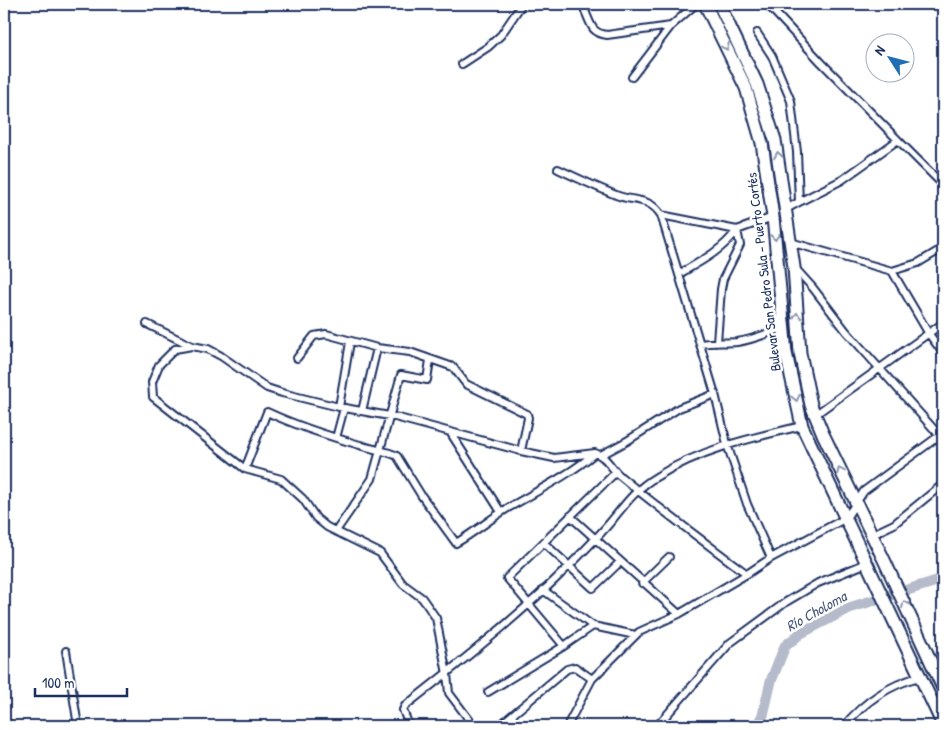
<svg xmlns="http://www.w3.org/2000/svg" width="947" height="730" font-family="'Patrick Hand',sans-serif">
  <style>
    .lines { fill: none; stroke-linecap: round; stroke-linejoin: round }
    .river { stroke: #b5bbca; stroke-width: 11 }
    .minor-casing { stroke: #1b2f5e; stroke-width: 10 }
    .trunk-casing { stroke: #1b2f5e; stroke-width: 15 }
    .minor { stroke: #fff; stroke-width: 6 }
    .trunk { stroke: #fff; stroke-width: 11 }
    .oneway { stroke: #8d97ae }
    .labels { text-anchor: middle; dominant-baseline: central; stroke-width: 5; stroke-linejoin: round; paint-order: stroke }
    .street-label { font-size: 14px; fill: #1b2f5e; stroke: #fff }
    .water-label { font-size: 15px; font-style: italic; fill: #49597e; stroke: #fff }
  </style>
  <rect width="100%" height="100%" fill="#fff"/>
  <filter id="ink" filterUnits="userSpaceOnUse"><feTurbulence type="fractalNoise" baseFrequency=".02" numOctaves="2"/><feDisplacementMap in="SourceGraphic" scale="10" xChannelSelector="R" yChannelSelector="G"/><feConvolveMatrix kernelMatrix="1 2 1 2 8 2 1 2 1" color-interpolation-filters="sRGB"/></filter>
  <g filter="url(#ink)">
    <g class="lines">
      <path class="river" d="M757,726L763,715L771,681L785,646L801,633L849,608L943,579"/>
      <g class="minor-casing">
        <path id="minor" d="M590,4L585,11C591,24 591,33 607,35L671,26
          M767,4L821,62L898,140
          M757,33L772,56L791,101L797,152L799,202L786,209
          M462,64L488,47L501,35L522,4
          M632,77L671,26L696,4
          M558,169C577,178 596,187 616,195C632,202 649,196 661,215L715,394L727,444L747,504L771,558
          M799,202L842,180L898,140L943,185
          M661,215L737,230L773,217
          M790,242L892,271L918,263L943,248
          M795,268L813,288L846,331L940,436
          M892,271L929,334L943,353
          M679,274C700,262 723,250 737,230
          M147,324L192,346
          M717,342L721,289L723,279L740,245L737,230
          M700,344C712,342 725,343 737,342C753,340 768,333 783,328
          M297,358L314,336L326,334L377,348L410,352L453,367L466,384L527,414L528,418L521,451
          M339,407L350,342
          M362,411L377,348
          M816,414L943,323
          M450,432L501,512
          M336,438L344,408
          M601,455L627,441L679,408L715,394
          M245,469L267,412C297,426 328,436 360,445C370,449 388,451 397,456L421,495L456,543C475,532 490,519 508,508C537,491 569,475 594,454
          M570,516L679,614
          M336,531L372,479L401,375L427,380L430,360
          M871,535L894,524L943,484
          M544,543L593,588L620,562
          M642,583L669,557
          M543,590L593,626L635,635
          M564,646L507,578L616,472
          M66,651L78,726
          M488,692L564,646L593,626
          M409,726L403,710L405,706C461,662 518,617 569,566C584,551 600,535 613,519C626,503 637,488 656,477C701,449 751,438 802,426
          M474,726L449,693L447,674L436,618L422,598L403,584L380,553L327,527L316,518L303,499L281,479L245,469L153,397L152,382L159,365L175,349L192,346L208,349L221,356L267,388L282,393L339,407L395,417L521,451L554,458L595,453C606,456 611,468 620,476C661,510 704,542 747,574
          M499,726L567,669L575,667L592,679
          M567,726L592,679L639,632L679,614L747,574L771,558L846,518L864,491L943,433
          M657,726L730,643L786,602L818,583L867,563
          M844,726C864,702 889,685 919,677"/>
      </g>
      <g class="trunk-casing">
        <path id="trunk" d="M705,4L746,88L762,143L773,217L786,353L802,426L943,725
          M719,4L757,84L775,140L794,267L800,353L811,405L823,434L885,562L943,688"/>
      </g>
      <use href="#minor" class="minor"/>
      <use href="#trunk" class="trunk"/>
    </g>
    <defs><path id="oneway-chevron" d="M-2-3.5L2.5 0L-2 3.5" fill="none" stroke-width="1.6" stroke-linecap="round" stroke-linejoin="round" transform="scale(1.25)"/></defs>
    <g class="oneway">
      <use href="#oneway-chevron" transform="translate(726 47) rotate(64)"/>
      <use href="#oneway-chevron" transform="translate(778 155) rotate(-99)"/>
      <use href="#oneway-chevron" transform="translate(775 237) rotate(84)"/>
      <use href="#oneway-chevron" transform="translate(797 316) rotate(-94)"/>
      <use href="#oneway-chevron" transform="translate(796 398) rotate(78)"/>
      <use href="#oneway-chevron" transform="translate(840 471) rotate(-115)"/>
      <use href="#oneway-chevron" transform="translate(905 604) rotate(-115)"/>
    </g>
  </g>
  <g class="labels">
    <g class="street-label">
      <text transform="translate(763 272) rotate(-97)">Bulevar San Pedro Sula - Puerto Cortés</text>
    </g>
    <g class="water-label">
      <text transform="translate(816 611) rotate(-29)">Río Choloma</text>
    </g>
  </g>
  <rect width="947" height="730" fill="none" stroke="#fff" stroke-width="20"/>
  <rect x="10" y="10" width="927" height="710" fill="none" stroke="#1b2f5e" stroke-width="2" filter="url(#ink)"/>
  <g transform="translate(890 58) rotate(306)"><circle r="24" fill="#ffffff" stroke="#a4acbf"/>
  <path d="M0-4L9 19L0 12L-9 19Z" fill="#1f6fb2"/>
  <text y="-8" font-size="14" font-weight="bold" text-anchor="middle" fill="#1b2f5e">N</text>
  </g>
  <path d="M35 688v8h92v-8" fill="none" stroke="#1b2f5e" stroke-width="2.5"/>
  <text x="42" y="688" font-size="15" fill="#1b2f5e" stroke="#ffffff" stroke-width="4" paint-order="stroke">100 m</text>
</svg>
